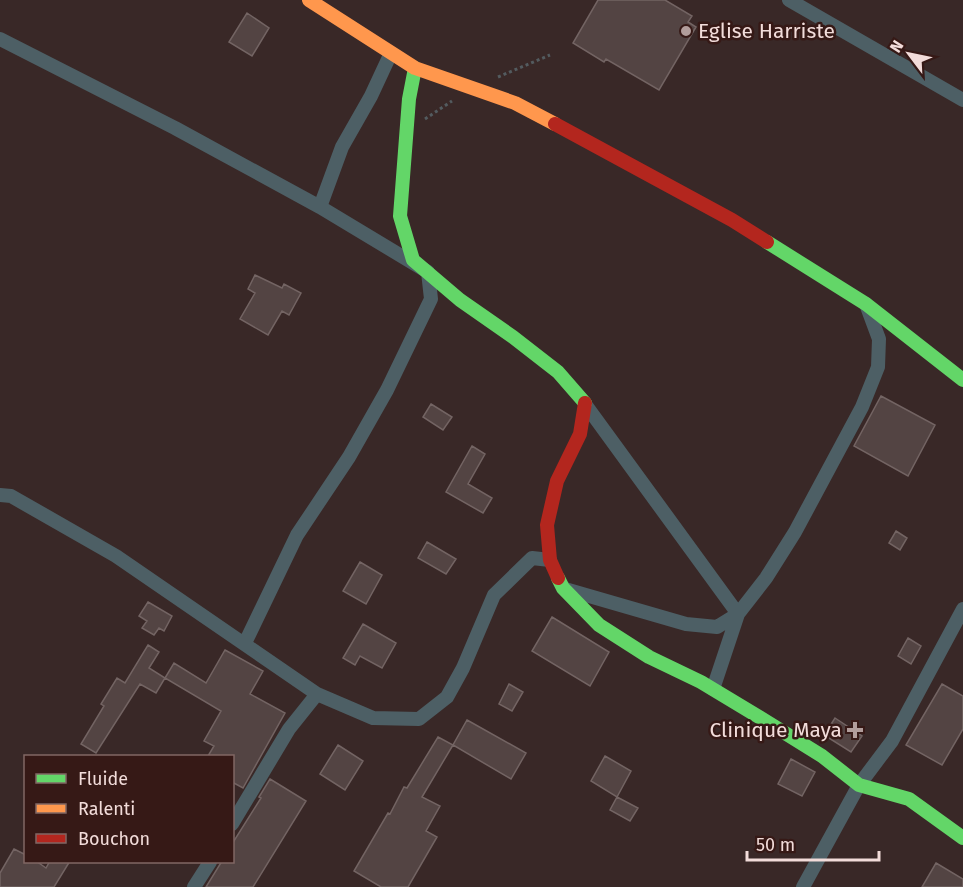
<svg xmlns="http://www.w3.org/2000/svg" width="963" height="887" font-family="'Fira Sans',sans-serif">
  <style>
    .building { fill: #534443; stroke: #736463; stroke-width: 1.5 }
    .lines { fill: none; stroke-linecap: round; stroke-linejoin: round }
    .path { stroke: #535b5f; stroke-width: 3; stroke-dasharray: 3 3; stroke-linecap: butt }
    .street { stroke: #4d5f65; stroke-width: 14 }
    .fast { stroke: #63d668; stroke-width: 14 }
    .slow { stroke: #ff974d; stroke-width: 14 }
    .jam { stroke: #b3261e; stroke-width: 14 }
    .poi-dot { fill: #b19d9b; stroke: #361916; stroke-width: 2 }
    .labels { text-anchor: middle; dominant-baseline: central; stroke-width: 5; stroke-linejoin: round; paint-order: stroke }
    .poi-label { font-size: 21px; fill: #f2dcda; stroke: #361916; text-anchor: start }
  </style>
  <rect width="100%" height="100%" fill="#392827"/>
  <path class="building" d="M598,0H665L692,16L688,22L696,27L659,90L606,59L604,62L573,43Z
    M247,13L269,28L252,56L229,42Z
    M255,275L282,288L284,284L301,293L289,315L282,311L268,335L240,319L255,293L248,289Z
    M881,396L935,425L908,476L854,446Z
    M431,404L452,417L443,430L423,417Z
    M472,446L485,454L468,484L492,498L483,513L446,492Z
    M896,531L907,538L900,550L889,543Z
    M427,542L456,559L446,574L418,558Z
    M360,562L382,575L366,604L343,591Z
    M148,602L172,616L164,631L159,628L154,635L142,628L147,621L139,616Z
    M552,617L609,652L590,686L532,651Z
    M363,624L396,643L382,668L360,656L355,665L343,658Z
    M908,638L921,646L911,664L898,656Z
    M148,645L159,652L149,668L165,678L156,693L140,684L96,753L81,744L104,706L101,704L117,678L125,683Z
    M225,650L263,671L250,694L285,713L243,788L232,782V756H208L214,746L204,741L221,711L165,678L174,663L206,683Z
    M509,684L523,692L512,711L499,704Z
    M942,684L963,696V729L942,765L906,745Z
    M835,718L862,736L851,752L824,735Z
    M467,720L526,753L511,779L453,745Z
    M438,737L453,745L422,797L440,806L426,831L437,837L408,887H381L354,871L388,813L390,814L404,787L407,788Z
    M338,745L363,761L345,790L320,774Z
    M605,756L631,771L617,797L591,781Z
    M791,759L815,772L802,796L778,784Z
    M270,779L306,801L253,887H206L222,861H232V844L261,798L259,797Z
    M617,797L638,808L630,821L610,810Z
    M14,849L26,855V861H36L46,868L50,861H70L54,887H0V873Z
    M936,863L963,879V887H922Z"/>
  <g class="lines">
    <path class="path" d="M498,77L550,55
      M425,119L452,101"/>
    <path class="street" d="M789,0L963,100
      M0,39L175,128L320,207L428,272L431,299L387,390L349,457L297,535L245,643
      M320,207L342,147L371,96L391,53
      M585,404L738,614L713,689
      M0,495L11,496L116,556L317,694L373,718L419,719L447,697L463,668L494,595L532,558L550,560
      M565,589L686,624L717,627L738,614L766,578L795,532L862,407L878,367L879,339L866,304
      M232,824L289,729L317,694
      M194,887L210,862
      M803,887L859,785L892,741L963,609"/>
    <path class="fast" d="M415,68L409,99L400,216L413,260L460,300L513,337L558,372L585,403
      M767,242L866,304L963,380
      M558,578L563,588L599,625L649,657L701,682L764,720L822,756L859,785L909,799L963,838"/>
    <path class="slow" d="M309,0L415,68L515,103L555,124"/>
    <path class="jam" d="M555,124L732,220L767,242
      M558,578L550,560L547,525L557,481L580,434L585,403"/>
  </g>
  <g class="poi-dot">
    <circle cx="686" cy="31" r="6"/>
    <path d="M852 721h6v6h6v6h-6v6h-6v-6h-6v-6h6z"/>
  </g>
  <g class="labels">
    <g class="poi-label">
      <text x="698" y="31">Eglise Harriste</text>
      <text x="842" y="730" text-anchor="end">Clinique Maya</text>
    </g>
  </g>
  <rect x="24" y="755" width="210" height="108" fill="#361916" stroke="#816764" stroke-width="1.5"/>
  <rect x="36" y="774" width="30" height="9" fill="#63d668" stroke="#816764" stroke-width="1.5"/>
  <text x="78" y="785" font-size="18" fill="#f2dcda">Fluide</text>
  <rect x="36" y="804" width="30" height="9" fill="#ff974d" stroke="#816764" stroke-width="1.5"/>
  <text x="78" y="815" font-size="18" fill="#f2dcda">Ralenti</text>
  <rect x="36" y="834" width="30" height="9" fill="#b3261e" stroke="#816764" stroke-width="1.5"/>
  <text x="78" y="845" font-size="18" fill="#f2dcda">Bouchon</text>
  <g transform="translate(909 54) rotate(302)" stroke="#361916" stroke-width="4.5" paint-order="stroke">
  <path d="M0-4.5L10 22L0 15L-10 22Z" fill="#f2dcda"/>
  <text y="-9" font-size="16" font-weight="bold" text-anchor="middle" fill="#f2dcda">N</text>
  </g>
  <path d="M747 851v9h132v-9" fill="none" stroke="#f2dcda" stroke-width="3"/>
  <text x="756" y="851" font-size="18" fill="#f2dcda" stroke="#361916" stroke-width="4.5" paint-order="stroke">50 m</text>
</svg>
